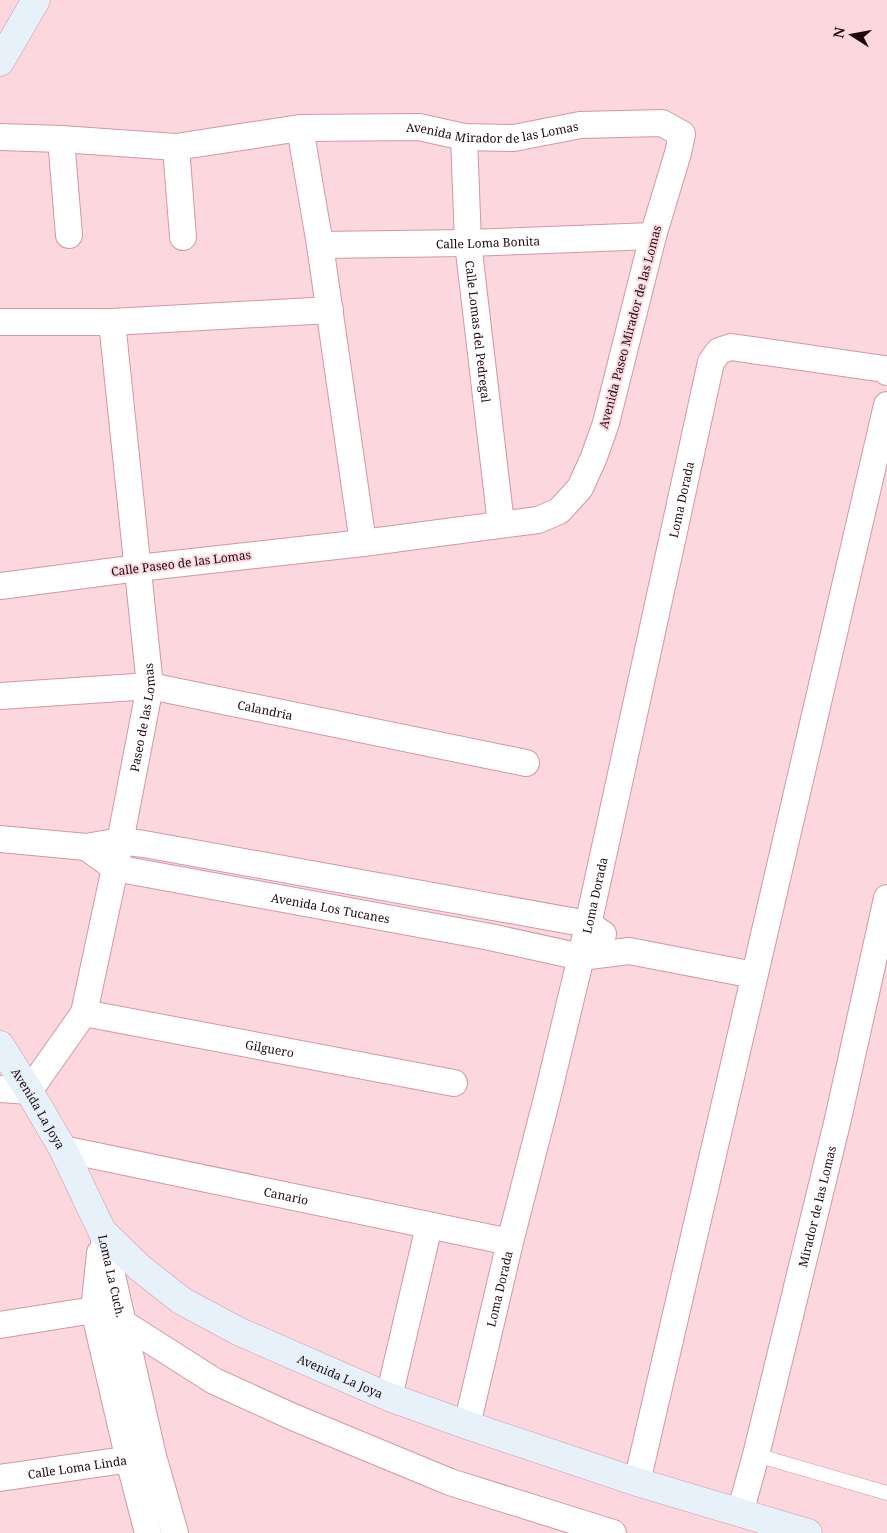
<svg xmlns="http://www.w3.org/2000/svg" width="887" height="1533" font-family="'Noto Serif',serif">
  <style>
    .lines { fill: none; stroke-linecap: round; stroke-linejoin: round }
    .lane-casing { stroke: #d198a3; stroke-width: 15 }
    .street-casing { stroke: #d198a3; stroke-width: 28 }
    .secondary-casing { stroke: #d198a3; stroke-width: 29 }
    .lane { stroke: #fff; stroke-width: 14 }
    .street { stroke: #fff; stroke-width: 26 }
    .secondary { stroke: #e7f1fa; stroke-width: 28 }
    .labels { text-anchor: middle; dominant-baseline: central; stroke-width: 4; stroke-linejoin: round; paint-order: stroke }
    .street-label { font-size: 12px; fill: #1d090e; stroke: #fcd7de }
  </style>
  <rect width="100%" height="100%" fill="#fcd7de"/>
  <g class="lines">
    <g class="lane-casing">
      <path id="lane" d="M756,1455L887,1493"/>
    </g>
    <g class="street-casing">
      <g id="street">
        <path d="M300,128L320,245L363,543"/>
        <path id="s1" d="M0,137L61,139L176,147L300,128L419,127L464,137L514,138L580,125L662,123L682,134L678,153L653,236L606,423L594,457L580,488L559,511L538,520L363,543L138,568L0,586"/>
        <path id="s2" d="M464,137L468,243L501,524"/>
        <path d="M61,139L69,235"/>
        <path d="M176,147L183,237"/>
        <path id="s3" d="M320,245L468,243L653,236"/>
        <path d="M0,322H112L330,310"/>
        <path id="s4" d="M0,696L150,686L526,763"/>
        <path d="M0,839L86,847L120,841L144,844L588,924L603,934"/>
        <path id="s5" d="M86,847L115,868L490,937L581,957L629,951L754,975"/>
        <path id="s6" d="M84,1013L454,1083"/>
        <path id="s7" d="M0,1089L29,1091L84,1013L115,868L150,686L112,322"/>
        <path id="s8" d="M63,1149L510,1242"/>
        <path id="s9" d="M102,1231L153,1456L175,1533"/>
        <path d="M100,1253L94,1310L129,1460L148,1533"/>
        <path d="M94,1310L123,1323L214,1381L293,1417L450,1482L613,1533"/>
        <path d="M0,1325L94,1310"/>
        <path d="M389,1397L429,1226"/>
        <path id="s10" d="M467,1425L510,1242L547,1098L581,957L711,362L719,351L731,347L884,369L887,372"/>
        <path id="s11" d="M0,1478L145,1457"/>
        <path d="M637,1482L887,405"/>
        <path id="s12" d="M740,1513L756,1455L838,1119L887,898"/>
      </g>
    </g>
    <g class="secondary-casing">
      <g id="secondary">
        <path d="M0,62L36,0"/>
        <path id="s13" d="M0,1045L29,1091L63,1149L102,1231L140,1268L182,1301L240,1332L389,1397L467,1425L637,1482L808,1533"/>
      </g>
    </g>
    <use href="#lane" class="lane"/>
    <use href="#street" class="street"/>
    <use href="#secondary" class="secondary"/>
  </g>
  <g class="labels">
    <g class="street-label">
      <text stroke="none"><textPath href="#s1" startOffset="495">Avenida Mirador de las Lomas</textPath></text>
      <text stroke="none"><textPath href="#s3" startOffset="168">Calle Loma Bonita</textPath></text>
      <text transform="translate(630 327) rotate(-75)">Avenida Paseo Mirador de las Lomas</text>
      <text stroke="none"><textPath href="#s2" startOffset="195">Calle Lomas del Pedregal</textPath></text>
      <text stroke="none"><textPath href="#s10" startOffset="950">Loma Dorada</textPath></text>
      <text transform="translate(181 563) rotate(-7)">Calle Paseo de las Lomas</text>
      <text stroke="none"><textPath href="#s4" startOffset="268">Calandria</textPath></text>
      <text stroke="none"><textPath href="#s7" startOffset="426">Paseo de las Lomas</textPath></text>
      <text stroke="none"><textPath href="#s10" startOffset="545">Loma Dorada</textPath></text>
      <text stroke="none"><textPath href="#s5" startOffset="255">Avenida Los Tucanes</textPath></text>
      <text stroke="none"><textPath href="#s6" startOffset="189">Gilguero</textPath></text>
      <text stroke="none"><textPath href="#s13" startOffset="74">Avenida La Joya</textPath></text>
      <text stroke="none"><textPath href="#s8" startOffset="228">Canario</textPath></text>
      <text stroke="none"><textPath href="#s12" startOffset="316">Mirador de las Lomas</textPath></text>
      <text stroke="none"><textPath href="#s9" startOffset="46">Loma La Cuch.</textPath></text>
      <text stroke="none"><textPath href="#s10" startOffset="140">Loma Dorada</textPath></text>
      <text stroke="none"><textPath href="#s13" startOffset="494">Avenida La Joya</textPath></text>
      <text stroke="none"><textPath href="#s11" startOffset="78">Calle Loma Linda</textPath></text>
    </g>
  </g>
  <g transform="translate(852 35) rotate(281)" stroke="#fcd7de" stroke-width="4" paint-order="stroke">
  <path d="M0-4L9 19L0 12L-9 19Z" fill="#1d090e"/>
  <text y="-8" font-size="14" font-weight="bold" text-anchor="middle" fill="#1d090e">N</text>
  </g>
</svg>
